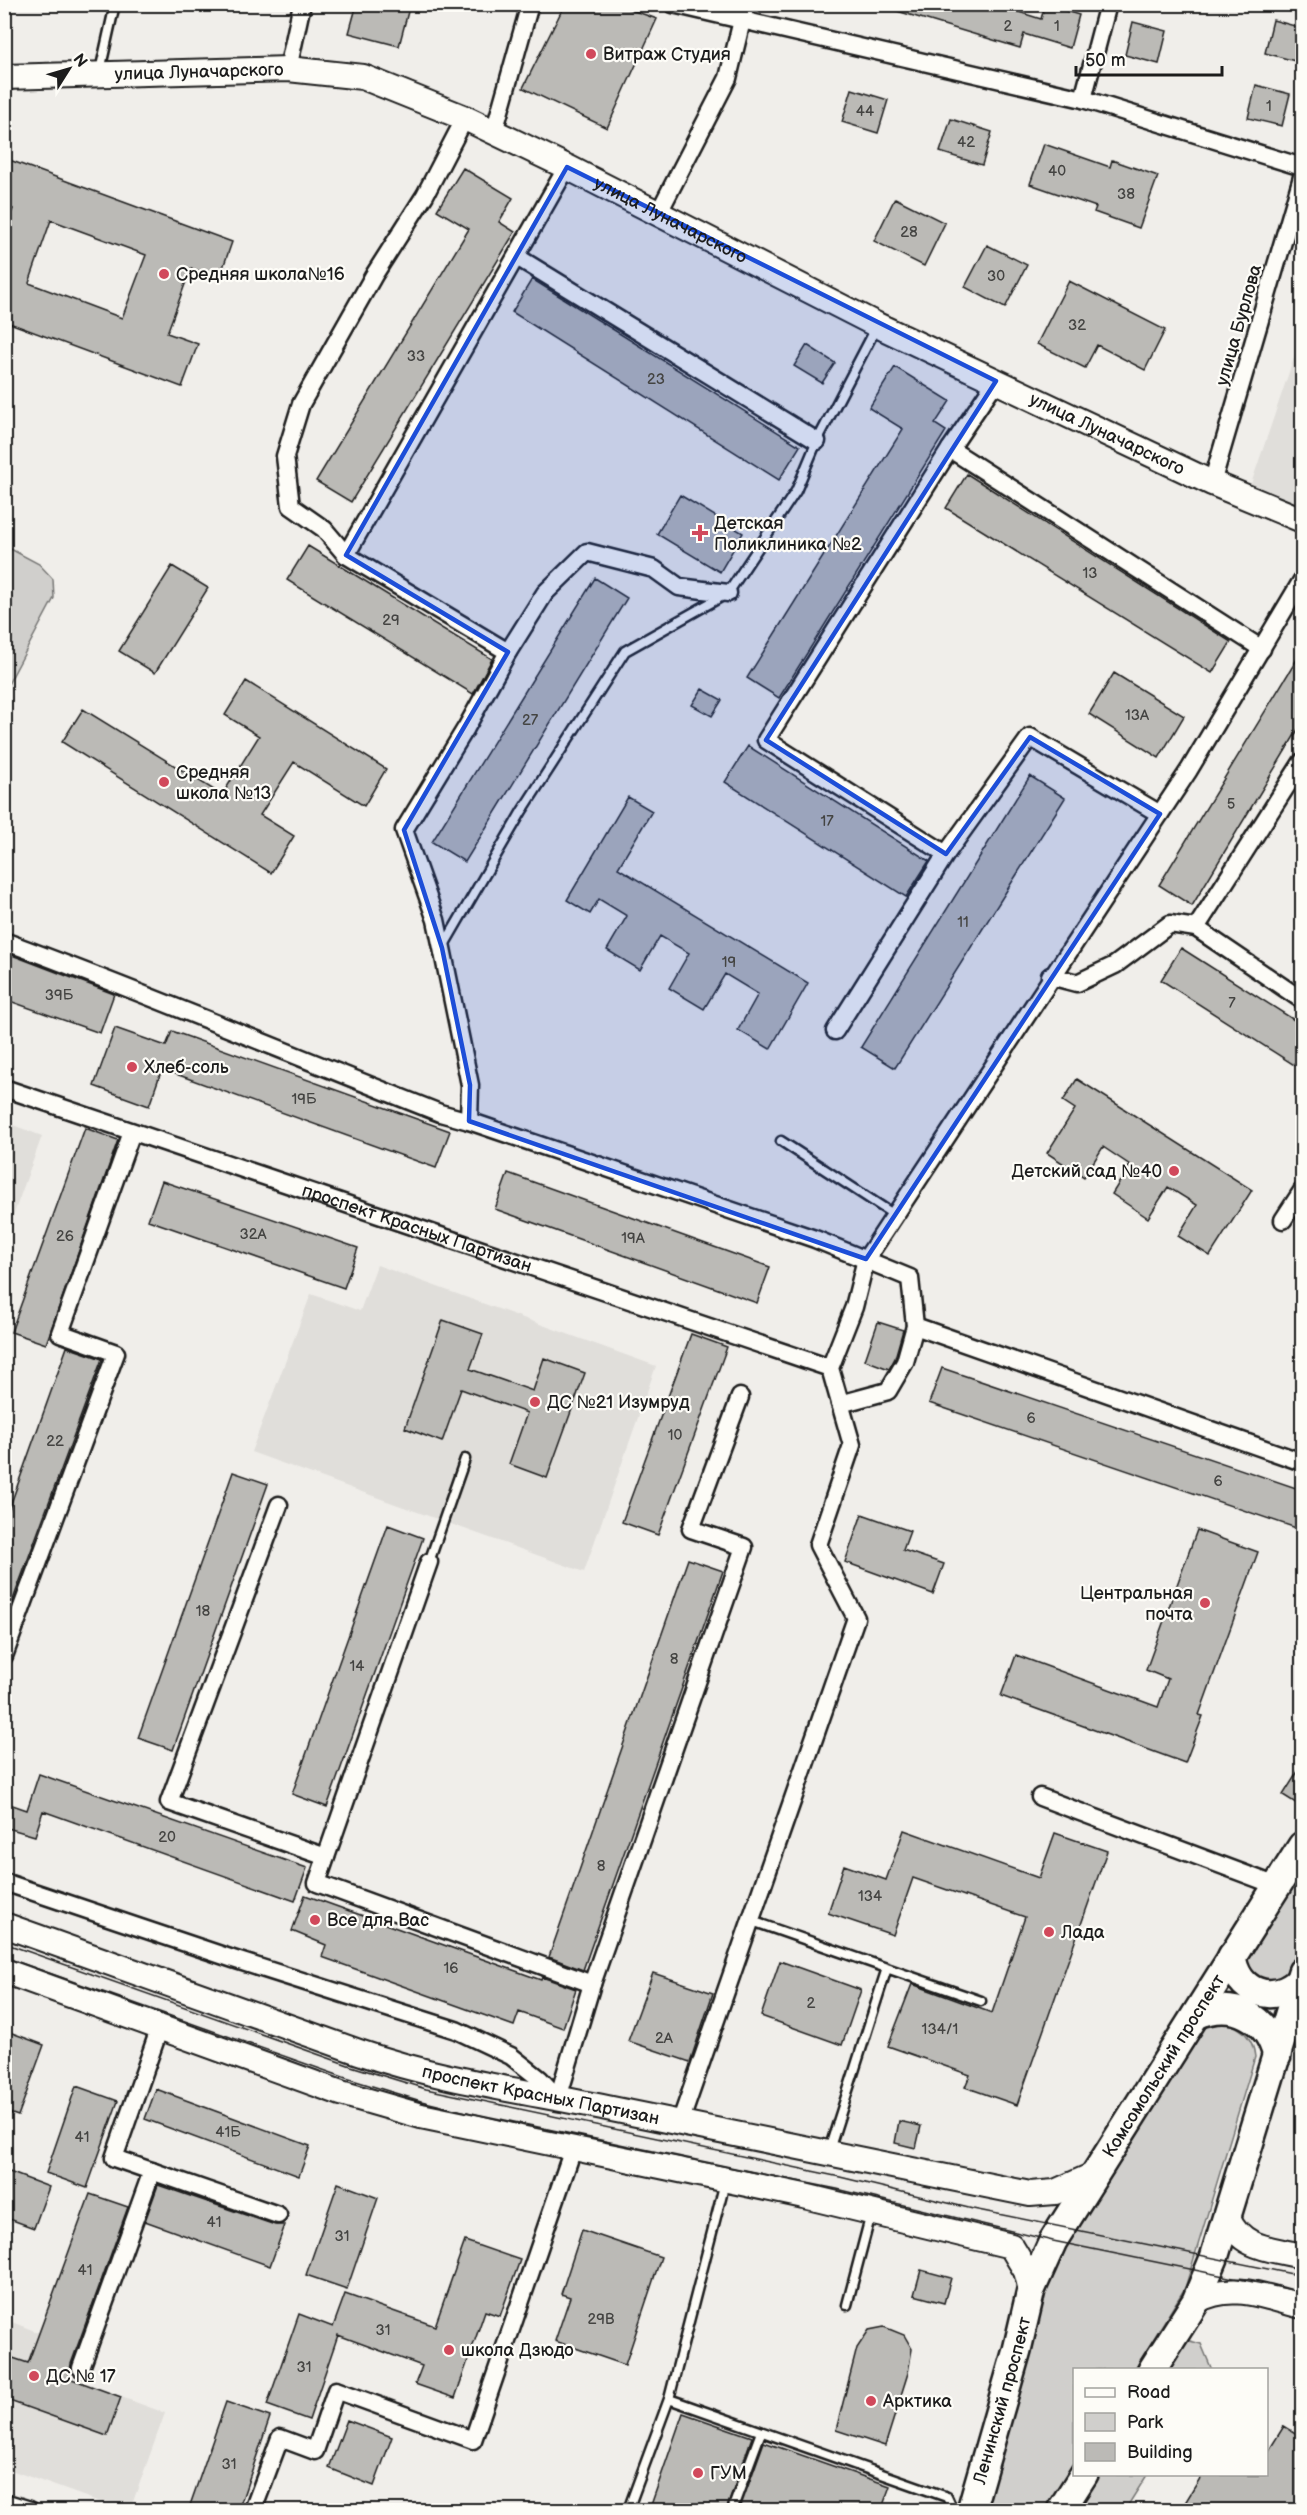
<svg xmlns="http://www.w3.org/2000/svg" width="1307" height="2515" font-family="'Balsamiq Sans',sans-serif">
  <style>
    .built { fill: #e0deda }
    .green { fill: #d0cfcc; stroke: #767674; stroke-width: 1.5 }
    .building { fill: #bbbab6; stroke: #1c1c1c; stroke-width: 1.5; fill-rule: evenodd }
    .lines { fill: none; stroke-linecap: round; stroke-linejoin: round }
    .lane-casing { stroke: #1c1c1c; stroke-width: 13 }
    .street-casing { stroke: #1c1c1c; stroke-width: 21 }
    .secondary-casing { stroke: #1c1c1c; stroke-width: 28 }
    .primary-casing { stroke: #1c1c1c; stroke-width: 32 }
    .lane { stroke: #fdfcf7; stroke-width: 8 }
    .street { stroke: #fdfcf7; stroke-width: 16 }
    .secondary { stroke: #fdfcf7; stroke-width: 24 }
    .primary { stroke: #fdfcf7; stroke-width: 27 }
    .tram { stroke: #1c1c1c; stroke-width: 1.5 }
    .marked { fill: #1d4ed8; fill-opacity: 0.2; stroke: #1d4ed8; stroke-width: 4.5; stroke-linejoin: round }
    .poi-dot { fill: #d1495b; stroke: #fdfcf7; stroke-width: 2 }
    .labels { text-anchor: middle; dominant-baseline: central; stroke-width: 4.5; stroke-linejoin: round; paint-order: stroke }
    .number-label { font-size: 15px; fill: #444442 }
    .poi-label { font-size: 18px; fill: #1c1c1c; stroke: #fdfcf7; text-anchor: start }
    .street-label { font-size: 18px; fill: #1c1c1c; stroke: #fdfcf7 }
  </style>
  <rect width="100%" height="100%" fill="#f0eeea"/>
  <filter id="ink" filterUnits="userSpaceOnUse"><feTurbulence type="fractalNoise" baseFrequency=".0167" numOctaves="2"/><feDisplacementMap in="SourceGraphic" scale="12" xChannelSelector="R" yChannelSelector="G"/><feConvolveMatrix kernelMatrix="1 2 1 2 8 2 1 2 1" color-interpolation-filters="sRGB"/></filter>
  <g filter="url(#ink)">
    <path class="built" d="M1302,334V511L1250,487Z
      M5,1122L42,1136L5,1238L4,1122Z
      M377,1265L656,1366L584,1572L251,1452L311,1294L360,1311Z
      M4,2319L40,2333L29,2363L165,2413L130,2510H122L5,2468Z"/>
    <path class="green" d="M5,546L39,564L53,579L54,598L5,690Z
      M1302,1862V1934L1288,1979L1262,1989L1241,1958Z
      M1223,2022C1242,2027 1253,2037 1255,2057L1185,2288L1135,2369L1074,2370V2468L1048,2510H980L1045,2286L1079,2214L1196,2035L1207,2023Z
      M1182,2339L1201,2344L1212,2370H1163Z
      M1099,2475H1147L1125,2510H1077Z"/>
    <path class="building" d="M357,4H410L399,46L349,33Z
      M565,4H615L657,19L607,128L523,88Z
      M888,4H993L1041,19L1045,5L1079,15L1070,48L1024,34L1020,48L887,8Z
      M1273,20L1302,28V48L1299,62L1265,53Z
      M1133,22L1167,31L1159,64L1125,55Z
      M1256,85L1290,94L1282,126L1248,118Z
      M852,89L888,100L878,133L842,122Z
      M951,119L992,132L982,165L940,152Z
      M1044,144L1110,167L1112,160L1158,176L1139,228L1094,212L1096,207L1030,184Z
      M4,158L232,242L219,279L191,268L167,333L198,344L182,387L4,321V231L13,209L4,206ZM51,220L146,255L122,318L29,283Z
      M463,168L513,198L499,222L515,232L351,502L316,481L469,229L437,210Z
      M895,198L945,223L924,266L874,241Z
      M987,245L1027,265L1005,308L965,287Z
      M532,279L800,446L779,480L512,312Z
      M1069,281L1165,330L1145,370L1097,345L1085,368L1037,344Z
      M807,345L835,363L822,383L794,366Z
      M895,367L950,401L935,424L946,431L779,698L747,678L903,429L869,408Z
      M967,474L1231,642L1212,673L946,508Z
      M680,495L743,533L720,572L657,534Z
      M308,546L492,659L473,694L287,580Z
      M172,566L208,588L155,673L119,651Z
      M595,578L627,598L465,862L432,842Z
      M1302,651V723L1192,906L1159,885Z
      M1114,673L1184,716L1159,758L1089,714Z
      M246,681L386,769L364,806L294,762L260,815L294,836L271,873L62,742L83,709L222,795L259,736L225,715Z
      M702,689L722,700L712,716L692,705Z
      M748,746L929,861L906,897L725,782Z
      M1030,776L1065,798L895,1068L861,1047Z
      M628,797L652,811L618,868L808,983L770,1049L738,1030L758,994L725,974L704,1009L669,988L689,953L660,936L640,970L607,950L627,916L599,899L590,914L567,900Z
      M1181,948L1302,1025V1070L1161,980Z
      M4,952L114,994L100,1033L4,999Z
      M115,1028L166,1046L172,1031L450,1131L436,1168L162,1069L149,1106L94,1086Z
      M1077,1079L1252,1190L1210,1256L1178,1236L1197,1205L1168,1187L1148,1218L1112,1194L1130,1165L1103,1147L1084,1177L1047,1153L1075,1109L1063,1101Z
      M85,1128L118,1140L46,1344L11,1332Z
      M508,1173L770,1267L757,1303L495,1209Z
      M162,1181L358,1248L344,1288L148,1220Z
      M443,1320L483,1334L470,1369L533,1391L544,1358L585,1373L547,1478L509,1464L527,1413L461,1389L442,1442L405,1428Z
      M878,1322L903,1330L895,1358L889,1369L865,1360Z
      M691,1334L727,1347L658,1535L622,1522Z
      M67,1347L102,1359L4,1624V1523Z
      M942,1368L1302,1490V1530L929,1403Z
      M233,1472L268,1484L173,1750L138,1738Z
      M862,1514L910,1531L903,1550L944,1564L933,1594L845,1562Z
      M388,1525L423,1538L327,1807L292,1794Z
      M1197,1530L1258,1552L1199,1715L1203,1716L1185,1763L1001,1696L1016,1655L1158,1707L1168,1679L1146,1670Z
      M688,1559L723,1571L583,1970L549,1957Z
      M1302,1765V1807L1283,1795Z
      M39,1774L307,1868L295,1901L43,1811L35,1836L4,1827V1802L27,1810Z
      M904,1830L1039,1878L1055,1833L1107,1851L1017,2105L965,2087L970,2075L888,2046L912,1984L992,2013L1025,1917L913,1878L893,1935L828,1913L844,1865L886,1880Z
      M305,1895L541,1980L542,1977L576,1989L563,2028L519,2012L514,2026L322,1957L326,1945L292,1931Z
      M780,1961L861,1990L842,2045L761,2016Z
      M653,1973L713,1993L690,2062L628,2041Z
      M4,2030L44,2045L18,2116L4,2111Z
      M76,2086L118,2101L87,2188L46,2173Z
      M156,2089L310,2146L299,2176L145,2119Z
      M899,2121L921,2126L916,2148L895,2143Z
      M4,2170L49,2187L34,2228L4,2217Z
      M338,2183L378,2198L347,2289L306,2275Z
      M158,2185L275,2225H285L270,2266L145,2221Z
      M90,2194L128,2207L71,2364L69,2378L121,2397L107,2436L4,2399V2355L28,2363Z
      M582,2230L661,2257L625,2365L555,2341L570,2297L561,2294Z
      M465,2241L520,2260L500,2316L485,2311L455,2398L415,2384L422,2366L338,2335L309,2420L267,2405L299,2314L333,2327L345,2294L435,2326Z
      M921,2270L951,2278L944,2303L914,2295Z
      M884,2327L904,2335L912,2349L908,2373L885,2446L836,2430L857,2348L869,2330Z
      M226,2402L270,2417L238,2511H188Z
      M683,2413L752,2437L726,2511H649Z
      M347,2420L392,2437L374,2486L329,2468Z
      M1284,2426L1302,2437V2494L1292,2511H1180L1202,2475H1266V2455Z
      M764,2442L890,2486L881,2511H739Z"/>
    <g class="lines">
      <g class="lane-casing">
        <path id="lane" d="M100,71L115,4
          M443,947L522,811L625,651L728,593L796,491L817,441L876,328
          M781,1141L893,1214
          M429,1562L465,1459
          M752,1921L981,2001
          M829,2150L887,1968
          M847,2305L871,2214
          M669,2399L947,2497L953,2510
          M628,2510L669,2399L725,2182
          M732,2510L761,2432"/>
      </g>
      <g class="street-casing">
        <g id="street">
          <path d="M673,4L1083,99L1302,167"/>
          <path d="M288,69L302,4"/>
          <path d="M1083,99L1108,4"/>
          <path d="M494,132L530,4"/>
          <path d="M658,214L728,78L746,4"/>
          <path d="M517,257L817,441"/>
          <path d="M950,449L1262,649"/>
          <path d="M1212,483L1302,177"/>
          <path d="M346,555L324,529L291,506L285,456L301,404L374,275L425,195L465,118"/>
          <path d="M508,652L545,593L587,552L654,569L679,587L728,593"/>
          <path d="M946,854L766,740L950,449L996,381"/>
          <path d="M1196,928L1302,762"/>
          <path d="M4,941C151,995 294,1056 440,1113L469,1121L815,1239L910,1278L915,1326L905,1362L888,1391L840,1404"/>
          <path d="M1050,976L1077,983L1115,965L1170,924L1196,928L1302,1000"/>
          <path d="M835,1031L946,854L1030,737L1160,814"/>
          <path id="s1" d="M4,1088L830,1368"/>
          <path d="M469,1121L470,1085L442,948L436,920L404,830L466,728L508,652L346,555L567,167"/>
          <path d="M1283,1220L1302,1191"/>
          <path d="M915,1326L1302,1462"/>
          <path d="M279,1505L169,1802L326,1857L429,1562"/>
          <path d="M4,1656L116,1353L60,1333L132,1132"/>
          <path d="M1040,1797L1277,1886"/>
          <path d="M326,1857L317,1883L592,1984L558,2098"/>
          <path d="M4,1882L233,1959L456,2030L511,2056L540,2079L558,2098"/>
          <path d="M592,1984L744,1547L691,1529L740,1397"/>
          <path d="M160,2027L114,2158L278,2215"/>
          <path d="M680,2123L856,1618L818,1545L852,1445L830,1368L854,1307L866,1259L1189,770L1302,580"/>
          <path d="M81,2368L152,2171"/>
          <path d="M4,2502L30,2510"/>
          <path d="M253,2510L280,2438L315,2451L336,2390L473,2440L573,2149"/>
        </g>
      </g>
      <g class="secondary-casing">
        <g id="secondary">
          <path id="s2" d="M4,77L288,69L363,77L465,118L567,167L877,325L1212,483L1302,520"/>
          <path id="s3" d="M4,1925L359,2052C440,2080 524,2091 607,2108C748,2137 889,2165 1030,2194L1055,2192L1091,2176"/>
          <path d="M4,1971L341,2093L421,2116L804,2196L1011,2246L1026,2271L1031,2290"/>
          <path d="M1228,2217C1240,2249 1273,2249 1302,2256"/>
          <path d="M1196,2301C1232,2281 1265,2297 1302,2306"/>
        </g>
      </g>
      <g class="primary-casing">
        <g id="primary">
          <path d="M1232,1956C1236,1993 1274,2006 1300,1980"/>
          <path d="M1196,2015C1233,1999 1268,2017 1277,2056"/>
          <path d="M1152,2370L1196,2301L1214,2258L1302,1972"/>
          <path id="s4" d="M971,2510L1017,2350L1031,2290L1053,2241L1302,1846"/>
          <path d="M1061,2510L1084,2474"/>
        </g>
      </g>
      <use href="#lane" class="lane"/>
      <use href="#street" class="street"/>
      <use href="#secondary" class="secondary"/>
      <use href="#primary" class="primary"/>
      <path class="tram" d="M4,1943L351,2066L426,2089L840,2177L973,2209L1302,2276
        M4,1957L346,2078L421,2101L525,2126L837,2189L1053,2241L1302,2292"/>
    </g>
  </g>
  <path class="marked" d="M567,167L996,381L766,740L946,854L1030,737L1160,814L866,1259L469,1121L470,1085L442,948L404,830L508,652L346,555Z"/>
  <g class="poi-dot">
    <circle cx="591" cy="54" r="6"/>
    <circle cx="164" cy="274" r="6"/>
    <path d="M697 524h6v6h6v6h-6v6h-6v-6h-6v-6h6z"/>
    <circle cx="164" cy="782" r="6"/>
    <circle cx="132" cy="1067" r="6"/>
    <circle cx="1174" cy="1171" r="6"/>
    <circle cx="535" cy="1402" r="6"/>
    <circle cx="1205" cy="1603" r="6"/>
    <circle cx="315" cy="1920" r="6"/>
    <circle cx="1049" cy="1932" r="6"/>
    <circle cx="449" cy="2350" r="6"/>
    <circle cx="34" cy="2376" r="6"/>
    <circle cx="871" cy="2401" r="6"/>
    <circle cx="698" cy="2473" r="6"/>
  </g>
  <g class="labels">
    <g class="number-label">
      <text x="1008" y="26">2</text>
      <text x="1057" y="26">1</text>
      <text x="1269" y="106">1</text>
      <text x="865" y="111">44</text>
      <text x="966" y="142">42</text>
      <text x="1057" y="171">40</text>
      <text x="1126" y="194">38</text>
      <text x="909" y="232">28</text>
      <text x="996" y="276">30</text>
      <text x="1077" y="325">32</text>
      <text x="416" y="356">33</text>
      <text x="656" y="379">23</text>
      <text x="1090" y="573">13</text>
      <text x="391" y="620">29</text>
      <text x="1137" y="715">13А</text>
      <text x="530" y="720">27</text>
      <text x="1231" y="804">5</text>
      <text x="827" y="821">17</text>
      <text x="963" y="922">11</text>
      <text x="729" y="962">19</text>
      <text x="59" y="995">39Б</text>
      <text x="1232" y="1003">7</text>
      <text x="304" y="1099">19Б</text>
      <text x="253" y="1234">32А</text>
      <text x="65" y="1236">26</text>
      <text x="633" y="1238">19А</text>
      <text x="1031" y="1418">6</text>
      <text x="675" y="1435">10</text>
      <text x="55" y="1441">22</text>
      <text x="1218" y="1481">6</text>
      <text x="203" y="1611">18</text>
      <text x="674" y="1659">8</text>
      <text x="357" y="1666">14</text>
      <text x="167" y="1837">20</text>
      <text x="601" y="1866">8</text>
      <text x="870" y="1896">134</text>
      <text x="451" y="1968">16</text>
      <text x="811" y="2003">2</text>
      <text x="940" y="2029">134/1</text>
      <text x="664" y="2038">2А</text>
      <text x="228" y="2132">41Б</text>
      <text x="82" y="2137">41</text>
      <text x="214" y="2222">41</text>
      <text x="342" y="2236">31</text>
      <text x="85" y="2270">41</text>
      <text x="601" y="2319">29В</text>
      <text x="383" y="2330">31</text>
      <text x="304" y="2367">31</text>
      <text x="229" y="2464">31</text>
    </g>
    <g class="poi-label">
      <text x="603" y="54">Витраж Студия</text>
      <text x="176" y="274">Средняя школа№16</text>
      <text x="714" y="523">Детская<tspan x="714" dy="21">Поликлиника №2</tspan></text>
      <text x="176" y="772">Средняя<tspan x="176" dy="21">школа №13</tspan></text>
      <text x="144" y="1067">Хлеб-соль</text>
      <text x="1162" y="1171" text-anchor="end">Детский сад №40</text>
      <text x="547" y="1402">ДС №21 Изумруд</text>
      <text x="1193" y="1593" text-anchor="end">Центральная<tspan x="1193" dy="21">почта</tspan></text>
      <text x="327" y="1920">Все для Вас</text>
      <text x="1061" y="1932">Лада</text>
      <text x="461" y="2350">школа Дзюдо</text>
      <text x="46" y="2376">ДС № 17</text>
      <text x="883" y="2401">Арктика</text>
      <text x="710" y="2473">ГУМ</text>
    </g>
    <g class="street-label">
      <text stroke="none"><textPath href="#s2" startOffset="195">улица Луначарского</textPath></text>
      <text stroke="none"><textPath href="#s2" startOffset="699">улица Луначарского</textPath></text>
      <text transform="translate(1239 325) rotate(-74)">улица Бурлова</text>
      <text stroke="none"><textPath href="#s2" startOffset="1185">улица Луначарского</textPath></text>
      <text stroke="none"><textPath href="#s1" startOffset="436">проспект Красных Партизан</textPath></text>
      <text stroke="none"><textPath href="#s4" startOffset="489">Комсомольский проспект</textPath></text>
      <text stroke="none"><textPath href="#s3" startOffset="564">проспект Красных Партизан</textPath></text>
      <text stroke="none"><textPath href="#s4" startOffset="114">Ленинский проспект</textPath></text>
    </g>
  </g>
  <rect width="1307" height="2515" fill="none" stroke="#fdfcf7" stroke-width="24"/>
  <rect x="12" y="12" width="1283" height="2491" fill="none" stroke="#1c1c1c" stroke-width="2" filter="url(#ink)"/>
  <rect x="1073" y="2368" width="195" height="108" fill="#fdfcf7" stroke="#a3a29f" stroke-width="1.5"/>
  <rect x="1085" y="2388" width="30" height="9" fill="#fdfcf7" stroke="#a3a29f" stroke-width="1.5"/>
  <text x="1127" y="2398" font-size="18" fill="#1c1c1c">Road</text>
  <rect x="1085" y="2413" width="30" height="18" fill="#d0cfcc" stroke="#a3a29f" stroke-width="1.5"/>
  <text x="1127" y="2428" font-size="18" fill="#1c1c1c">Park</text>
  <rect x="1085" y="2443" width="30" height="18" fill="#bbbab6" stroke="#a3a29f" stroke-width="1.5"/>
  <text x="1127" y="2458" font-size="18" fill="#1c1c1c">Building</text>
  <g transform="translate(69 69) rotate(53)" stroke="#fdfcf7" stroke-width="4.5" paint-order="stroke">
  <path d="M0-4.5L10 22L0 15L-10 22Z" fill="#1c1c1c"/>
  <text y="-9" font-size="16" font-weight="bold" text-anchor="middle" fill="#1c1c1c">N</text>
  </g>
  <path d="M1076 66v9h146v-9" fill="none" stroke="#1c1c1c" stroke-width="3"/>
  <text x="1085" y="66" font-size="18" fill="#1c1c1c" stroke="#fdfcf7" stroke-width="4.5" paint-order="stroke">50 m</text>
</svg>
